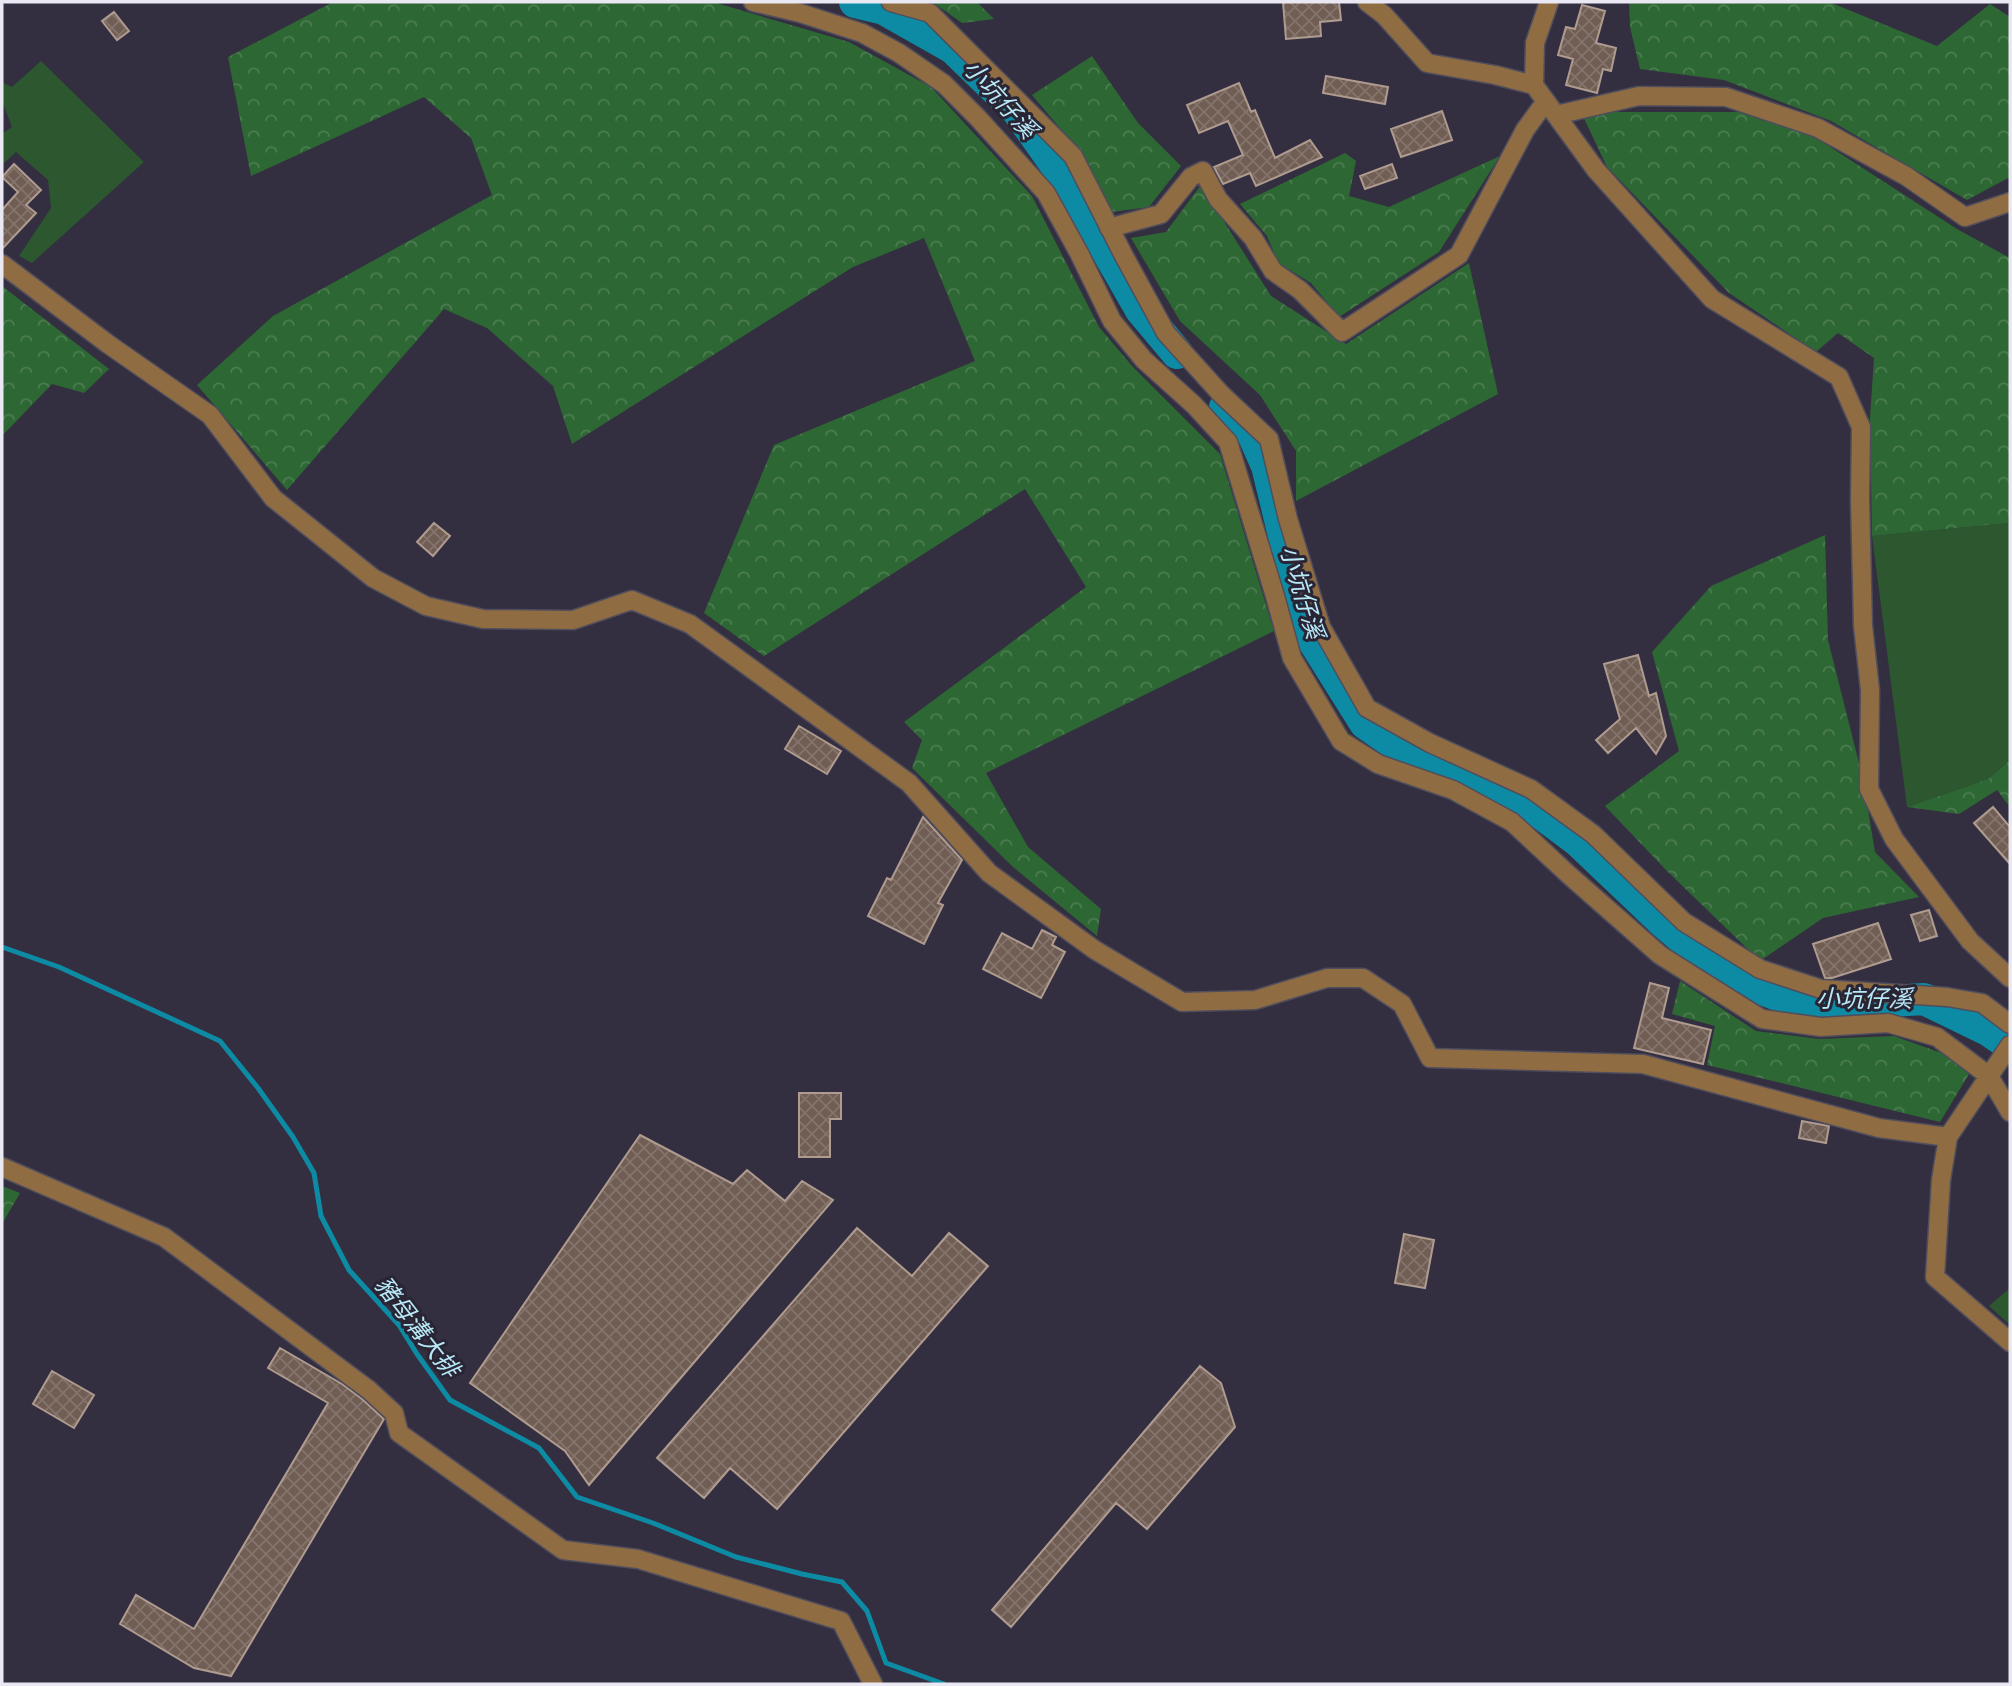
<svg xmlns="http://www.w3.org/2000/svg" width="2012" height="1686" font-family="Rubik,'Noto Sans TC',sans-serif">
  <style>
    .green { fill: #2c572f }
    .forest { fill: url(#forest-crowns) }
    .lines { fill: none; stroke-linecap: round; stroke-linejoin: round }
    .stream { stroke: #0d8ba4; stroke-width: 5 }
    .river { stroke: #0d8ba4; stroke-width: 32 }
    .building { fill: url(#building-cross-hatch); stroke: #af9b8f; stroke-width: 2 }
    .minor-casing { stroke: #504d5d; stroke-width: 21 }
    .minor { stroke: #8f6c42; stroke-width: 18 }
    .labels { text-anchor: middle; dominant-baseline: central; stroke-width: 6; stroke-linejoin: round; paint-order: stroke }
    .water-label { font-size: 24px; font-style: italic; fill: #b8e9f7; stroke: #2a2535 }
  </style>
  <defs>
    <pattern id="forest-crowns" width="20" height="18" patternUnits="userSpaceOnUse" patternTransform="scale(1.75)"><rect width="20" height="18" fill="#2d6733"/><path d="M2 6a3 3 0 1 1 6 0M12 15a3 3 0 1 1 6 0" fill="none" stroke="#4c7d51"/></pattern>
    <pattern id="building-cross-hatch" width="8" height="8" patternUnits="userSpaceOnUse" patternTransform="scale(1.75)"><rect width="8" height="8" fill="#705d53"/><path d="M0 0l8 8M0 8l8-8" fill="none" stroke="#85746c"/></pattern>
  </defs>
  <rect width="100%" height="100%" fill="#332f40"/>
  <path class="green" d="M41,61L144,162L32,263L19,256L51,208L48,180L16,152L2,165V134L12,127L2,101V82L12,87Z
    M2010,523V760L1988,779L1907,807L1872,536Z
    M2010,1288V1325L1989,1306Z"/>
  <path class="forest" d="M333,2H713L849,42L931,87L1032,196L1099,327L1133,367L1220,454L1274,631L986,773L1028,847L1101,909L1097,936L1013,867L912,768L922,740L904,722L1086,587L1025,489L764,656L704,613L774,445L975,361L924,238L853,267L572,444L553,386L487,328L444,309L287,490L197,385L273,316L492,195L471,138L424,97L251,176L228,57Z
    M925,2H977L994,19L962,23L938,6Z
    M1629,2H1829L1937,46L1990,4L2010,17V177L1967,200L1831,121L1724,80L1640,69L1630,27Z
    M1092,56L1138,123L1181,166L1149,207L1112,212L1075,146L1032,95Z
    M1581,112H1776L1957,229L2010,258V523L1872,536L1870,418L1874,358L1838,333L1816,352L1729,293L1607,167Z
    M1345,153L1356,161L1349,196L1389,207L1500,156L1439,252L1339,317L1311,283L1278,263L1267,236L1240,204Z
    M1201,185L1271,296L1346,344L1469,263L1498,394L1296,501V451L1260,395L1180,321L1131,238L1166,232Z
    M2,286L109,369L84,393L52,384L2,436Z
    M1825,535L1828,640L1863,779L1875,852L1919,897L1823,918L1760,961L1667,871L1605,806L1679,751L1652,652L1711,586Z
    M2010,760V807L1997,790L1959,814L1907,807L1988,779Z
    M1680,981L1756,1031L1819,1039L1894,1036L1947,1055L1969,1074L1940,1122L1707,1065L1715,1026L1672,1014Z
    M2,1186L20,1193L2,1224Z"/>
  <g class="lines">
    <path class="stream" d="M2,947L59,967L220,1041L258,1088L293,1137L314,1173L321,1216L349,1270L399,1325L417,1354L450,1400L539,1448L577,1497L653,1523L736,1557L802,1574L842,1582L867,1611L886,1663L944,1684"/>
    <path class="river" d="M855,2L884,9L953,48L1017,110L1067,181L1141,310L1177,353
      M1225,407L1253,434L1267,466L1290,560L1313,640L1365,723L1404,750L1514,793L1578,841L1661,920L1724,974L1783,997L1841,1004L1924,999L1988,1030L2010,1045"/>
  </g>
  <path class="building" d="M1283,2H1339L1341,20L1320,22L1321,36L1286,39Z
    M1582,5L1605,11L1596,43L1616,48L1611,71L1603,69L1597,93L1566,85L1573,59L1558,55L1566,27L1575,29Z
    M114,12L129,31L117,40L102,21Z
    M1326,76L1388,87L1385,104L1323,93Z
    M1239,83L1251,112L1255,110L1275,158L1310,140L1322,157L1256,186L1250,173L1223,184L1214,167L1243,155L1228,121L1199,133L1187,105Z
    M1442,111L1452,140L1401,157L1391,129Z
    M14,164L41,190L26,205L36,213L2,249V210L18,192L2,177Z
    M1392,164L1397,178L1365,189L1360,176Z
    M434,523L450,536L433,556L417,542Z
    M1638,655L1649,696L1656,693L1666,736L1656,754L1636,728L1608,753L1596,740L1620,719L1604,664Z
    M799,726L841,751L827,774L785,749Z
    M1993,807L2010,827V864L1974,823Z
    M923,817L962,860L938,903L943,905L924,944L868,916L887,878L891,880Z
    M1929,910L1937,936L1920,941L1911,915Z
    M1878,923L1891,959L1832,978H1825L1813,944Z
    M1042,930L1056,937L1052,945L1065,952L1041,998L983,969L1002,933L1032,949Z
    M1650,983L1669,988L1662,1018L1711,1030L1703,1064L1634,1048Z
    M799,1093H841V1119H830V1157H799Z
    M1802,1121L1829,1126L1826,1143L1799,1138Z
    M640,1135L733,1184L747,1170L785,1201L802,1181L833,1200L589,1485L565,1451L470,1383Z
    M857,1228L912,1276L949,1233L988,1266L777,1509L730,1468L704,1498L657,1458Z
    M1404,1234L1434,1240L1425,1288L1395,1283Z
    M280,1348L342,1384L362,1399L384,1419L231,1676L194,1668L120,1624L136,1595L194,1629L328,1403L268,1368Z
    M1200,1366L1221,1383L1235,1427L1147,1529L1116,1503L1011,1627L992,1610Z
    M52,1371L94,1395L74,1428L33,1404Z"/>
  <g class="lines">
    <g class="minor-casing">
      <path id="minor" d="M753,2L800,13L862,33L899,53L944,84L978,118L1046,193L1079,253L1112,321L1144,360L1194,405L1228,442L1275,596L1292,658L1341,741L1378,764L1453,790L1512,822L1569,875L1660,955L1762,1019L1821,1027L1888,1023L1937,1037L1989,1076L2010,1112
        M891,2L930,13L1073,156L1124,256L1166,333L1221,394L1269,439L1288,519L1321,627L1367,708L1430,743L1531,789L1593,834L1684,922L1760,969L1821,989L1947,997L1982,1003L2010,1024
        M1367,2L1384,15L1427,63L1495,75L1534,85
        M1549,2L1535,43L1534,85L1596,170L1712,299L1839,377L1861,427L1860,500L1863,626L1870,690L1869,789L1894,839L1970,941L2010,978
        M1556,115L1639,96L1726,97L1818,128L1906,176L1965,217L2010,202
        M1109,228L1161,214L1191,177L1203,171L1218,199L1253,238L1273,271L1300,290L1342,332L1459,255L1525,130L1546,101
        M2,264L108,344L210,415L273,498L373,578L426,606L483,619L573,620L632,600L690,624L909,783L989,873L1095,950L1182,1002L1255,1000L1327,978H1363L1402,1004L1430,1058L1643,1064L1879,1128L1948,1137
        M2010,1045L1948,1137L1941,1180L1935,1277L2010,1342
        M2,1167L164,1237L369,1390L394,1413L399,1433L563,1550L638,1559L841,1621L873,1684"/>
    </g>
    <use href="#minor" class="minor"/>
  </g>
  <g class="labels">
    <g class="water-label">
      <text transform="translate(1000 99) rotate(48)">小坑仔溪</text>
      <text transform="translate(1302 592) rotate(73)">小坑仔溪</text>
      <text x="1864" y="999">小坑仔溪</text>
      <text transform="translate(417 1327) rotate(52)">豬母溝大排</text>
    </g>
  </g>
  <rect width="2012" height="1686" fill="none" stroke="#eae8f3" stroke-width="7"/>
</svg>
